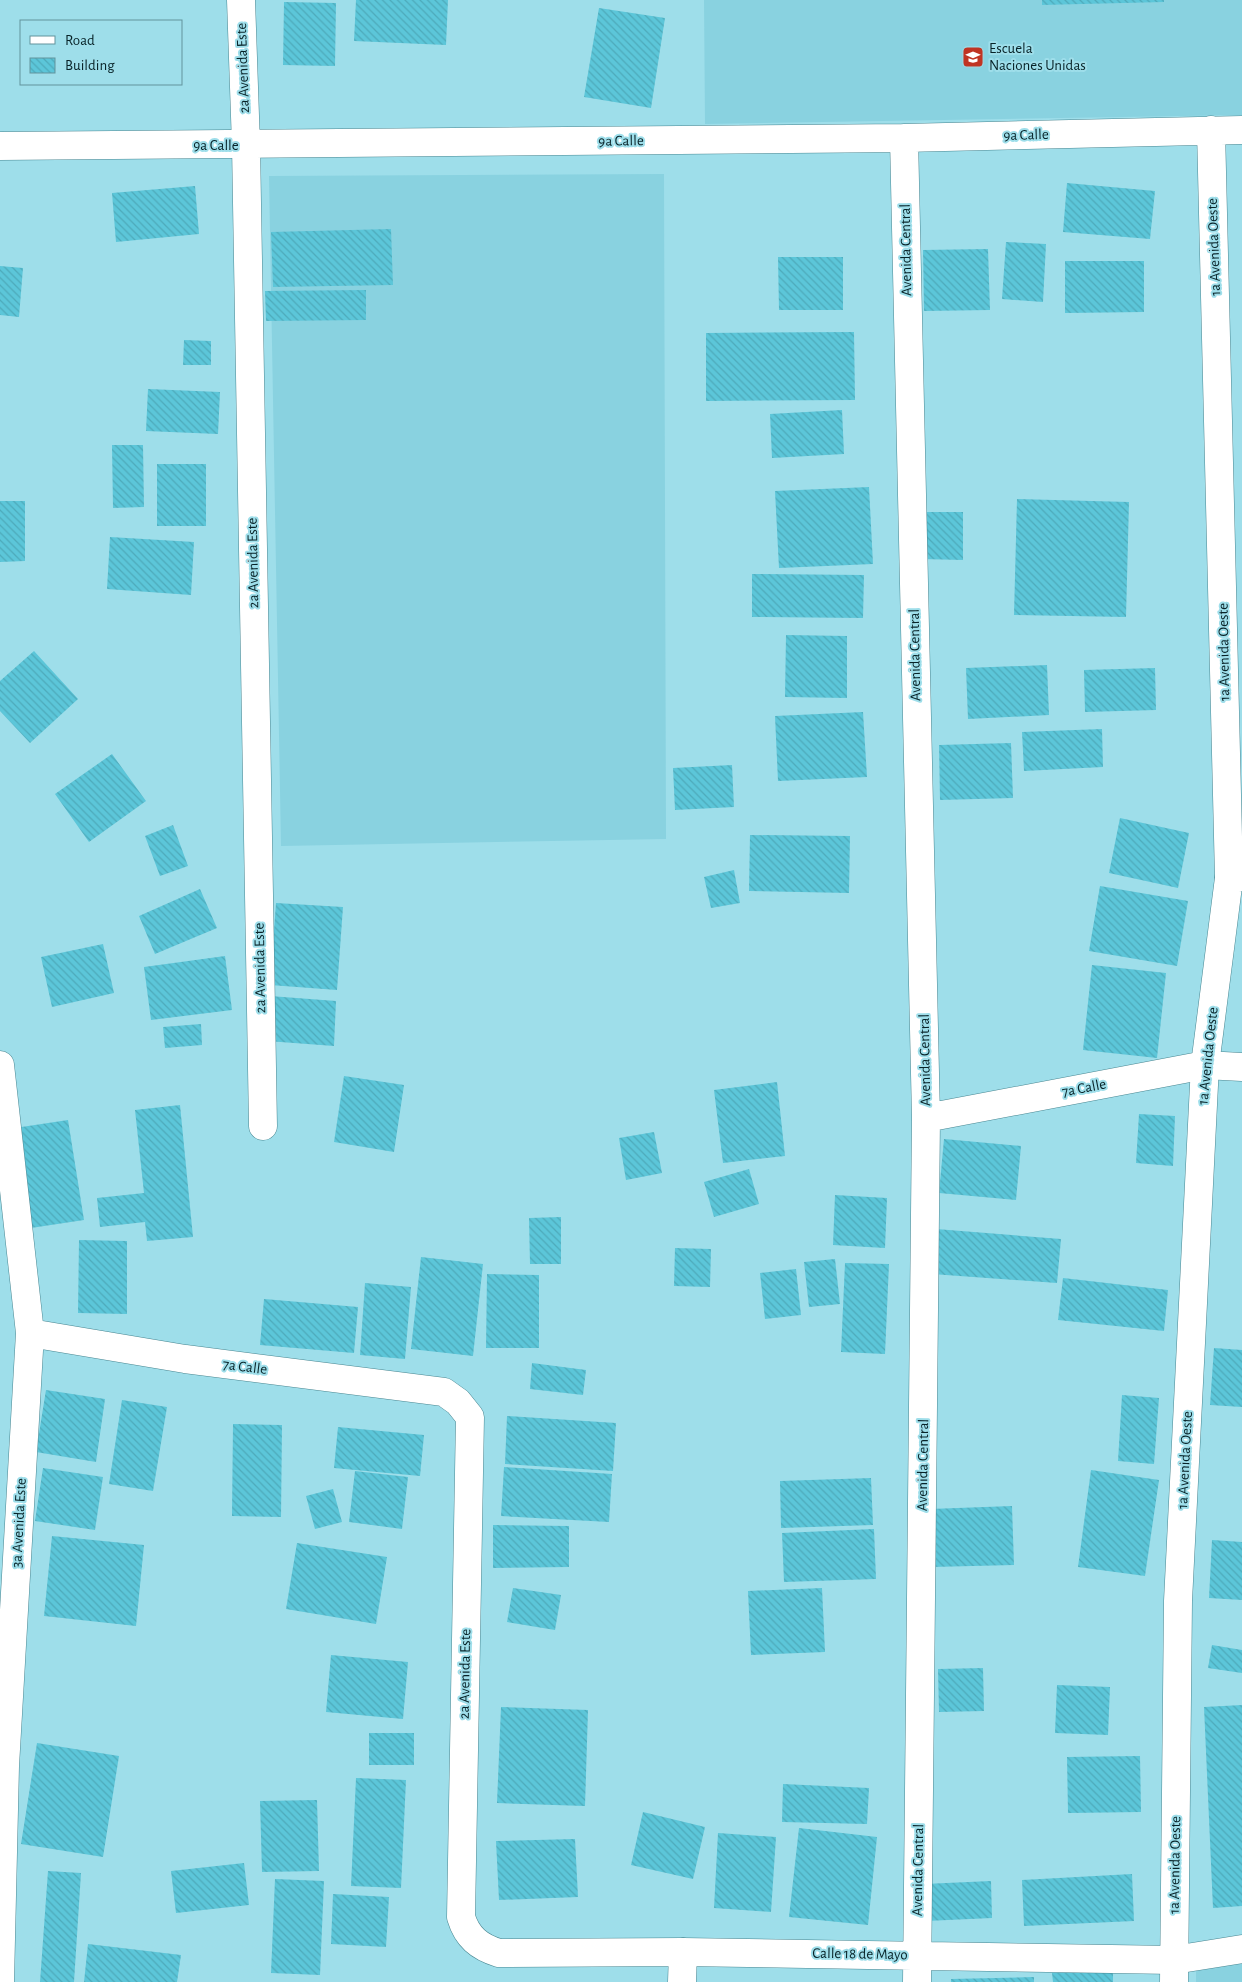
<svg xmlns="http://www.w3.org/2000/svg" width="1242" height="1982" font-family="'Alegreya Sans',sans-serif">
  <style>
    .built { fill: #89d2e0 }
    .building { fill: url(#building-back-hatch) }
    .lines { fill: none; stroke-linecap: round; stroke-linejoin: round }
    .street-casing { stroke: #488691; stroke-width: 29 }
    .secondary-casing { stroke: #488691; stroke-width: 29 }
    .street { stroke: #fff; stroke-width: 28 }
    .secondary { stroke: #fff; stroke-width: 28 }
    .labels { text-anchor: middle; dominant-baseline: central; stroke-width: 4; stroke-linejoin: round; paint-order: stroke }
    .poi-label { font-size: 15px; fill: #082328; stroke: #9edeea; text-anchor: start }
    .street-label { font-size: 15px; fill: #082328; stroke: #9edeea }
  </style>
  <defs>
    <pattern id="building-back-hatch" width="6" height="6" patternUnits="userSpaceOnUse" patternTransform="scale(1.25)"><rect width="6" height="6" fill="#5cc6d9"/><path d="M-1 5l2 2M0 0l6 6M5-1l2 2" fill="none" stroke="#4eaaba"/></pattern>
  </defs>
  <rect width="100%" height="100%" fill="#9edeea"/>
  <path class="built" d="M704,0H1242V115L705,124Z
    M664,174L666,839L281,846L269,176Z
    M1242,1963V1982H1196V1971Z"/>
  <path class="building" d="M356,0H448L446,45L354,41Z
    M1042,0H1164V2L1042,5Z
    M284,2L336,3L335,66L283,65Z
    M599,8L665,18L651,108L584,97Z
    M1067,183L1155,191L1150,239L1063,232Z
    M195,186L199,234L116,242L112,193Z
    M391,229L393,285L273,287L271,232Z
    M1006,242L1046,244L1043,302L1002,299Z
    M988,249L990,310L924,311L923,250Z
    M778,257H843V310H779Z
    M1065,261H1144V312L1065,313Z
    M0,266L23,268L19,317L0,315Z
    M366,290V320L266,321L265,291Z
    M854,332L855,400L706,401V333Z
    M184,340L211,341V365H183Z
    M148,389L220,392L218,434L146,431Z
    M842,410L844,454L772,458L770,414Z
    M112,445H143L144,507L113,508Z
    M157,464H206V526H157Z
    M869,487L873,564L779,568L775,491Z
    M1017,499L1129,502L1126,617L1014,615Z
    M0,501H25V561L0,562Z
    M920,512H963V560L920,559Z
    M110,537L194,542L191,595L107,589Z
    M752,574L864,575L863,618L752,617Z
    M786,635L847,636V698L785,697Z
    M34,651L78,699L30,743L0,711V681Z
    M1047,665L1049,715L968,719L966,668Z
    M1155,668L1156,710L1085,712L1084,670Z
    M863,712L867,777L778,781L775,716Z
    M1102,729L1103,767L1024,771L1022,732Z
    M1011,743L1013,798L940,800L939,745Z
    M112,754L146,801L89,842L55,794Z
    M732,765L734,807L675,810L673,768Z
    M1120,818L1189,833L1178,888L1109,873Z
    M173,825L188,866L160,876L145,836Z
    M750,835L850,836L849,893L749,891Z
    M734,870L740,903L711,908L704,877Z
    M1100,886L1188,901L1177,966L1089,951Z
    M200,889L217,928L155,954L139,916Z
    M276,903L343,907L337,990L270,985Z
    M103,944L114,993L52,1007L41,957Z
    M225,956L232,1010L151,1020L144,967Z
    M1092,965L1166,973L1157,1058L1083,1050Z
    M270,996L336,1001L334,1046L267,1041Z
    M201,1024L202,1045L165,1048L163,1027Z
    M344,1076L404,1085L394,1152L334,1142Z
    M777,1082L785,1156L723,1163L714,1090Z
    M180,1105L193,1237L147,1241L145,1222L100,1227L97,1198L144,1193L135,1110Z
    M1139,1114L1175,1116L1173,1166L1136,1163Z
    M68,1120L84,1220L31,1228L15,1128Z
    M654,1132L662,1173L626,1180L619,1138Z
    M944,1139L1021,1146L1016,1200L939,1193Z
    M749,1169L759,1204L714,1217L704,1182Z
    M835,1195L887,1198L885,1248L833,1245Z
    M561,1217V1264H530L529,1218Z
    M936,1229L1061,1239L1057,1283L932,1274Z
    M79,1240L127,1241V1314L78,1313Z
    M675,1248L711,1249L710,1287L674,1286Z
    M421,1257L483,1264L473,1356L411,1349Z
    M835,1259L840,1304L809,1307L804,1262Z
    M845,1263L889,1264L885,1354L841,1352Z
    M796,1269L801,1315L765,1319L760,1273Z
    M487,1274L539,1275V1348H486Z
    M1063,1278L1168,1290L1164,1331L1058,1320Z
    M365,1283L411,1287L405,1359L360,1355Z
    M264,1299L358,1307L354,1353L260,1345Z
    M1214,1348L1242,1350V1407L1210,1405Z
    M532,1363L586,1370L583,1395L530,1389Z
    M46,1390L105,1399L96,1462L36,1452Z
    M1122,1395L1159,1398L1154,1464L1118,1461Z
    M122,1400L167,1407L153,1491L109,1484Z
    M507,1416L616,1423L613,1471L505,1464Z
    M233,1424L282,1425L281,1517L232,1516Z
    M338,1427L424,1435L420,1476L334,1468Z
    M504,1467L612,1474L609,1522L501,1516Z
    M43,1468L103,1477L95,1530L35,1521Z
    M1091,1470L1159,1480L1145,1576L1078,1567Z
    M355,1471L408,1477L402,1529L349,1522Z
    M871,1478L873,1525L781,1528L780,1481Z
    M333,1489L342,1522L315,1529L306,1496Z
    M1012,1506L1014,1565L932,1567L930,1509Z
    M493,1525L569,1526V1567L493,1568Z
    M874,1529L876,1579L784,1582L782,1533Z
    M52,1536L144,1545L136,1626L44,1616Z
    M1212,1540L1242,1542V1600L1209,1598Z
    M297,1543L387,1557L376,1624L286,1609Z
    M513,1588L561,1595L555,1630L507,1622Z
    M822,1588L825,1652L751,1655L748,1591Z
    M1212,1645L1242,1650V1673L1208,1668Z
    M331,1655L408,1662L403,1719L326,1712Z
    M983,1668L984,1711L939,1712L938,1669Z
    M1057,1685L1110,1687L1108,1735L1055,1733Z
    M1242,1705V1906L1213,1908L1204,1707Z
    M501,1707L588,1710L585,1806L497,1803Z
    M369,1733H414V1765H369Z
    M37,1743L119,1756L103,1857L21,1844Z
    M1140,1756L1141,1812L1068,1813L1067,1757Z
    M356,1778L406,1780L401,1888L351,1886Z
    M783,1784L869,1788L867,1824L782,1822Z
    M317,1800L319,1871L262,1872L260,1801Z
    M643,1812L705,1827L693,1879L631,1865Z
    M799,1828L877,1837L868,1925L789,1917Z
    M718,1833L776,1837L771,1912L714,1908Z
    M575,1839L578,1897L499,1900L496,1841Z
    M244,1863L249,1905L176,1913L171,1871Z
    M48,1871L81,1873L74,1982H40Z
    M1132,1874L1134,1921L1024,1926L1022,1880Z
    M275,1879L324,1881L320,1975L271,1973Z
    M991,1881L992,1918L926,1921L924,1884Z
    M333,1894L389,1897L386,1947L331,1944Z
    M88,1944L181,1955L177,1982H84Z
    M1113,1971V1982H1053L1052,1973Z
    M1034,1977V1982H951V1979Z"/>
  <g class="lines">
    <g class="street-casing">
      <path id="street" d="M241,0L246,145L263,1126
        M1211,130L1229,878
        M904,138L926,1118L917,1982
        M0,146L904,138L1242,130
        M0,1065L30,1333L5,1766L0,1982
        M926,1118L1205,1065L1242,1067
        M30,1333L185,1359L444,1392L458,1402L470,1417L461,1917C467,1937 479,1947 499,1953L683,1952L1174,1960L1242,1949
        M682,1982L683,1952"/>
    </g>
    <g class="secondary-casing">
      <path id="secondary" d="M1174,1982L1178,1601L1205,1065L1229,878L1242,877"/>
    </g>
    <use href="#street" class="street"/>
    <use href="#secondary" class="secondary"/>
  </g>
  <defs>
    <g id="school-square" transform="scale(1.125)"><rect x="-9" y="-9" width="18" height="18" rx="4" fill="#c03423" stroke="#9edeea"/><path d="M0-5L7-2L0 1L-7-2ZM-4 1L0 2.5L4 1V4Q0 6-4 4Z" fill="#fff"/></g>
  </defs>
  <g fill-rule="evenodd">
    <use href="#school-square" x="973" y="57"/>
  </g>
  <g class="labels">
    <g class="poi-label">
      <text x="989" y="48">Escuela<tspan x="989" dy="17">Naciones Unidas</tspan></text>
    </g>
    <g class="street-label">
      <text transform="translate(243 68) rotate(-92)">2a Avenida Este</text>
      <text transform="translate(1026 135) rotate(-2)">9a Calle</text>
      <text transform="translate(621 141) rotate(-1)">9a Calle</text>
      <text x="216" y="145">9a Calle</text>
      <text transform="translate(1214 247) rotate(-92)">1a Avenida Oeste</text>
      <text transform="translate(906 250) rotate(-91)">Avenida Central</text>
      <text transform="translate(253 563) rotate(-91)">2a Avenida Este</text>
      <text transform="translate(1224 652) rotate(-91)">1a Avenida Oeste</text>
      <text transform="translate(915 655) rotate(-91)">Avenida Central</text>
      <text transform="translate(260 968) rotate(-91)">2a Avenida Este</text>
      <text transform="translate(1208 1056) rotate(-84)">1a Avenida Oeste</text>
      <text transform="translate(925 1060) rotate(-91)">Avenida Central</text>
      <text transform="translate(1084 1088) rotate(-11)">7a Calle</text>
      <text transform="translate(245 1367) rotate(7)">7a Calle</text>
      <text transform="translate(1185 1460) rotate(-87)">1a Avenida Oeste</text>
      <text transform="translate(923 1465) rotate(-89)">Avenida Central</text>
      <text transform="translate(19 1523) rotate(-87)">3a Avenida Este</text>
      <text transform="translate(465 1674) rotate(-89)">2a Avenida Este</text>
      <text transform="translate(1175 1865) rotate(-89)">1a Avenida Oeste</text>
      <text transform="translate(918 1870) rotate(-89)">Avenida Central</text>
      <text transform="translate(860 1954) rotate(1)">Calle 18 de Mayo</text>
    </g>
  </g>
  <rect x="20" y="20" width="162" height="65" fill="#9edeea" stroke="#62939c"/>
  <rect x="30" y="36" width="25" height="8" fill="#ffffff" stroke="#62939c"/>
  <text x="65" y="45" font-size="15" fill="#082328">Road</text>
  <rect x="30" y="58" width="25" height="15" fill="url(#building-back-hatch)" stroke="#62939c"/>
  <text x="65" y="70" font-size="15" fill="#082328">Building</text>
</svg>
